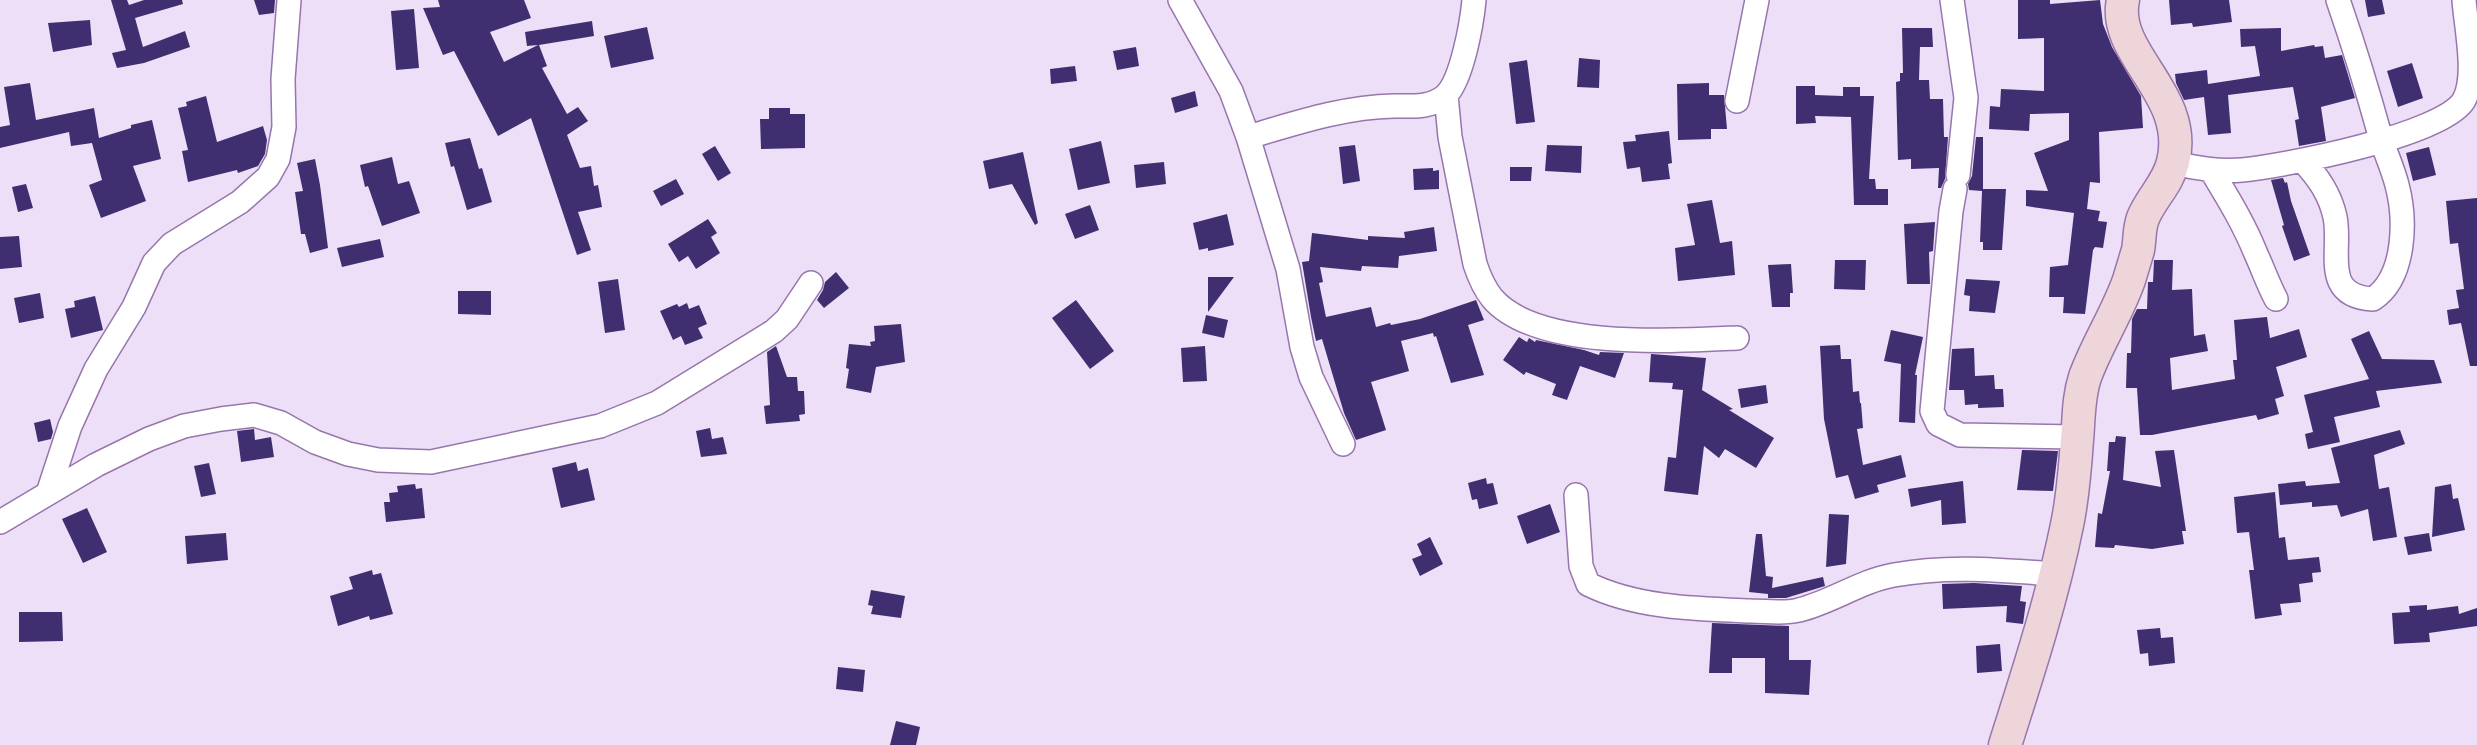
<svg xmlns="http://www.w3.org/2000/svg" width="2477" height="745" font-family="'IBM Plex Sans',sans-serif">
  <style>
    .building { fill: #3f2f70 }
    .lines { fill: none; stroke-linecap: round; stroke-linejoin: round }
    .street-casing { stroke: #9776ad; stroke-width: 26 }
    .secondary-casing { stroke: #9776ad; stroke-width: 35 }
    .street { stroke: #fff; stroke-width: 23 }
    .secondary { stroke: #eed5d9; stroke-width: 32 }
  </style>
  <rect width="100%" height="100%" fill="#eedff8"/>
  <path class="building" d="M111,0H127L129,5L144,0H182L183,4L135,18L143,47L185,31L190,47L144,63L117,68L112,53L126,50Z
    M254,0H275L274,13L259,15Z
    M438,0H524L531,18L490,32L504,62L538,45L527,46L525,32L592,21L594,36L539,45L547,66L542,68L567,114L578,107L588,121L567,135L580,168L591,166L594,186L598,185L602,207L578,212L591,250L577,255L531,118L498,136L454,51L443,55L423,8L440,7Z
    M2018,0H2050V4L2100,0L2103,24L2112,47L2141,96L2143,128L2099,132L2100,183L2090,182L2087,209L2100,211L2098,221L2107,222L2103,248L2095,247L2093,250L2085,314L2063,313L2064,297H2049L2050,267L2068,265L2074,213L2026,206V190L2048,191L2034,153L2069,140V113L2030,114L2029,131L1989,129L1990,106L2000,107L2001,89L2044,91V38L2018,39Z
    M2169,0H2229L2232,22L2193,27L2192,23L2171,25Z
    M2365,0H2382L2385,14L2368,17Z
    M414,9L419,68L396,70L391,11Z
    M90,20L92,45L53,52L48,23Z
    M647,27L654,59L611,68L604,36Z
    M1902,28H1932L1933,47H1920L1919,80H1929L1930,99H1943L1944,137H1948L1945,179L1941,188H1938L1939,168L1911,169V159L1898,160L1896,82L1900,81V73H1903Z
    M2281,28V51L2314,45L2315,47L2323,46L2325,58L2342,55L2355,98L2321,107L2326,141L2299,146L2295,120L2299,119L2293,87L2228,95L2231,133L2208,135L2204,97L2184,100L2176,83L2175,74L2207,70L2208,84L2260,76L2255,46L2241,47L2240,29Z
    M1136,47L1139,66L1117,70L1113,51Z
    M1579,58L1600,60L1599,88L1577,87Z
    M1527,60L1535,122L1516,124L1509,63Z
    M2412,63L2423,98L2398,107L2387,71Z
    M1075,66L1077,81L1051,84L1050,69Z
    M30,83L36,120L94,108L99,138L131,128V125L152,120L161,159L133,166L146,201L101,218L89,185L102,180L92,143L71,146L69,132L0,148V127L10,125L4,87Z
    M1709,83V95H1724L1727,129H1711V139L1678,140L1677,84Z
    M1796,86H1815V95L1843,96V87H1860V96H1874L1869,179H1875L1876,189H1888V205H1854L1851,117L1815,116L1816,123L1796,124Z
    M1195,91L1198,106L1175,113L1171,98Z
    M206,96L217,142L263,126L267,140L265,154L258,166L238,173L237,170L188,182L182,151L188,150L178,108L187,106L186,102Z
    M769,108H790V114H805V148L761,149L760,119H769Z
    M1669,131L1672,163L1668,164L1670,179L1642,182L1640,167L1627,169L1623,142L1636,141L1635,135Z
    M1976,137H1983V189H2006L2002,250H1983V242H1980L1982,191L1969,190L1968,184L1972,176Z
    M470,138L479,169L482,168L492,202L467,210L454,166L451,167L445,143Z
    M1101,141L1110,183L1078,190L1069,149Z
    M1355,145L1360,181L1343,184L1339,147Z
    M1547,145L1582,146L1581,173L1545,171Z
    M715,146L731,173L718,181L702,154Z
    M2429,147L2436,175L2413,181L2406,153Z
    M1023,152L1038,223L1035,225L1012,184L989,189L983,161Z
    M392,157L398,184L409,181L420,213L382,226L368,186L365,187L360,165Z
    M315,159L320,185L328,248L310,253L305,234H301L295,192L303,191L297,163Z
    M1164,162L1166,184L1136,188L1134,165Z
    M1510,167H1532L1531,181H1510Z
    M1433,168V171L1439,170V189L1414,190L1413,169Z
    M2283,178L2285,183L2287,182L2291,201L2310,255L2294,261L2282,226L2284,225L2271,180Z
    M676,179L684,194L661,206L653,191Z
    M26,184L33,208L18,212L12,187Z
    M2477,198V366H2470L2461,323L2449,325L2447,310L2459,308L2456,290L2464,289L2458,243L2450,244L2446,201Z
    M1712,200L1720,243L1732,241L1735,275L1678,281L1675,248L1695,245L1687,204Z
    M1090,205L1099,230L1075,239L1065,214Z
    M1227,214L1234,245L1208,251V248L1199,250L1193,223Z
    M708,219L717,233L711,237L720,253L696,269L688,256L679,262L668,244Z
    M1935,222L1933,251L1929,252L1930,284H1907L1904,224Z
    M1434,227L1437,251L1399,256L1398,268L1362,266L1361,271L1320,267L1323,282L1319,283L1326,317L1371,307L1376,327L1390,323L1391,325L1420,319L1476,300L1484,320L1468,325L1484,375L1451,383L1436,336L1434,337L1433,333L1401,341L1409,371L1371,382L1386,430L1356,440L1344,413L1322,339L1316,341L1311,317L1302,262L1309,261L1312,233L1368,240V236L1405,238L1404,232Z
    M19,236L22,267L0,269V237Z
    M380,239L384,257L342,267L337,248Z
    M1835,260H1866L1865,290L1834,289Z
    M2154,260H2173L2172,290L2192,289L2194,336L2205,334L2208,351L2170,358L2172,390L2235,379L2233,360H2237L2234,320L2267,317L2270,338L2299,329L2307,357L2276,367L2284,396L2275,399L2279,414L2258,420L2256,415L2152,435H2140L2137,388H2126L2127,353H2131L2132,319L2137,309H2147L2148,282H2153Z
    M1791,264L1793,293H1790V307H1772L1768,265Z
    M836,272L849,288L824,308L817,300L823,290L825,282Z
    M1208,277H1234L1208,312Z
    M618,279L625,330L605,333L598,282Z
    M1966,279L2000,281L1995,313L1969,311L1970,296L1964,295Z
    M458,291H491V315L458,314Z
    M40,293L44,318L19,323L14,298Z
    M95,296L103,330L71,338L65,309L75,307L74,301Z
    M1076,300L1114,351L1090,369L1052,318Z
    M687,303L689,309L699,305L707,324L698,328L703,338L685,345L681,336L673,340L660,311L677,304L679,307Z
    M1206,315L1228,320L1224,338L1202,333Z
    M901,324L905,362L876,367L871,393L846,388L849,369L846,368L849,344L871,346L870,342L875,341L874,326Z
    M1891,330L1923,337L1915,375H1917L1915,423L1899,422L1901,364L1884,361Z
    M2369,331L2382,359L2434,360L2442,383L2376,391L2380,407L2334,417L2340,442L2308,449L2305,434L2313,432L2304,395L2369,379L2351,339Z
    M1519,337L1527,342L1529,338L1535,342L1536,340L1584,350L1599,355L1600,352L1624,353L1615,378L1580,366L1567,400L1552,395L1556,384L1526,372L1524,375L1503,360Z
    M1840,345L1841,359H1851L1853,392L1859,391L1860,403H1861L1863,428L1857,429L1863,465L1901,455L1906,477L1877,485L1879,492L1855,499L1848,475L1836,478L1824,419L1820,346Z
    M776,346L787,377H797L798,391H804L805,414L799,415L800,421L766,424L764,406L770,405L767,352Z
    M1205,346L1207,381L1183,382L1181,348Z
    M1974,348L1975,376L1994,375L1995,389H2003L2004,407L1978,408V404L1965,405L1964,390H1949L1952,349Z
    M1651,354L1706,358L1702,390L1733,409L1729,410L1774,438L1756,468L1725,449L1719,458L1704,446L1698,495L1664,491L1668,457L1676,458L1683,390L1672,389L1673,383L1649,382Z
    M1766,385L1768,403L1741,408L1738,389Z
    M50,419L53,432L51,439L38,442L34,423Z
    M710,428L712,439L723,437L727,454L701,457L696,431Z
    M254,429L255,440L271,437L274,457L241,462L237,431Z
    M2400,430L2405,444L2374,455L2379,489L2389,487L2397,537L2373,541L2368,509L2341,517L2337,505L2312,507V502L2280,505L2278,484L2305,481L2306,486L2340,483L2331,448Z
    M2116,436L2126,437L2123,480L2161,487L2155,451L2174,450L2186,531H2182L2184,544L2152,549L2115,545L2114,548L2095,547L2098,513L2102,514L2110,471H2107L2109,442H2115Z
    M2022,450L2058,451L2053,491L2017,490Z
    M576,462L578,471L588,468L595,500L561,508L552,468Z
    M209,463L216,494L201,497L194,466Z
    M1486,478L1487,484L1493,483L1498,504L1479,509L1477,499L1472,500L1468,483Z
    M1963,481L1966,523L1942,525L1941,500L1911,507L1908,489Z
    M415,484L416,489L422,488L425,518L386,522L384,502H390L389,493L398,492L397,486Z
    M2451,484L2453,499L2458,498L2465,530L2432,537L2435,487Z
    M2275,492L2279,538L2285,537L2288,560L2319,557L2321,572L2312,573L2313,582L2299,584L2301,602L2280,604L2282,615L2255,619L2249,570H2254L2249,532L2237,533L2234,497Z
    M1550,504L1560,532L1527,544L1517,516Z
    M87,508L107,552L83,563L62,519Z
    M1829,514L1849,515L1846,564L1826,567Z
    M226,533L228,560L187,564L185,536Z
    M2429,533L2432,551L2408,555L2404,537Z
    M1756,534H1762L1766,576L1773,577L1772,588L1823,577L1825,586L1786,598H1768V594L1749,592Z
    M1430,537L1443,564L1420,576L1412,559L1422,555L1417,544Z
    M372,570L373,575L381,573L393,614L370,620L369,616L338,626L330,596L353,589L349,577Z
    M1974,583L2022,586L2020,601L2026,602L2023,624L2006,622L2007,606L1943,609L1942,584Z
    M871,590L905,596L901,618L871,614L873,606L868,605Z
    M2427,605V610L2458,606L2459,614L2477,608V626L2429,633L2430,642L2394,644L2392,613L2410,612L2409,606Z
    M19,612H62L63,641L19,642Z
    M1712,623L1789,626V660H1811L1809,695L1765,693V658H1732V673H1709Z
    M2160,628L2161,638L2173,637L2175,663L2149,666L2148,653L2140,654L2137,630Z
    M2000,644L2002,671L1977,673L1976,646Z
    M838,667L865,670L863,692L836,689Z
    M896,721L920,727L916,745H890Z"/>
  <g class="lines">
    <g class="street-casing">
      <path id="street" d="M1180,0L1231,91L1248,137L1288,269L1302,347L1311,377L1343,444
        M1952,0L1966,98L1958,175
        M1446,95L1450,137L1475,264C1479,276 1484,288 1492,298C1536,350 1675,341 1737,338
        M1737,101L1757,0
        M1248,137C1296,123 1343,107 1394,106C1411,106 1431,108 1445,96C1462,81 1472,22 1474,0
        M2302,160C2318,177 2330,194 2335,217C2342,250 2320,296 2373,299C2406,277 2406,219 2397,185C2393,169 2386,154 2381,139C2368,92 2354,46 2338,0
        M2173,163C2197,168 2218,172 2242,170C2284,166 2444,135 2464,100C2477,76 2466,28 2464,0
        M2211,170C2228,198 2244,224 2256,254C2263,269 2268,284 2276,299
        M1955,189L1951,211L1932,411L1938,424L1960,435L2077,437
        M48,493L70,426L96,369L134,307L154,263L172,244L240,202L268,177L278,159L284,127L283,79L289,0
        M1576,495L1581,566L1588,584C1636,608 1698,609 1751,611C1766,611 1784,614 1799,610C1832,602 1860,581 1894,575C1947,565 2001,570 2054,574
        M0,522L96,465L149,439L184,426L221,419L254,415L281,423L315,442L348,454L378,460L431,462L600,426L657,403L774,331L787,319L811,283"/>
    </g>
    <g class="secondary-casing">
      <path id="secondary" d="M2005,745C2028,673 2052,599 2067,525C2073,497 2075,469 2077,440C2079,419 2078,398 2085,377C2097,344 2117,314 2129,280C2132,270 2135,260 2138,250C2140,239 2139,228 2143,218C2151,198 2168,184 2173,162C2190,94 2111,54 2123,0"/>
    </g>
    <use href="#street" class="street"/>
    <use href="#secondary" class="secondary"/>
  </g>
</svg>
